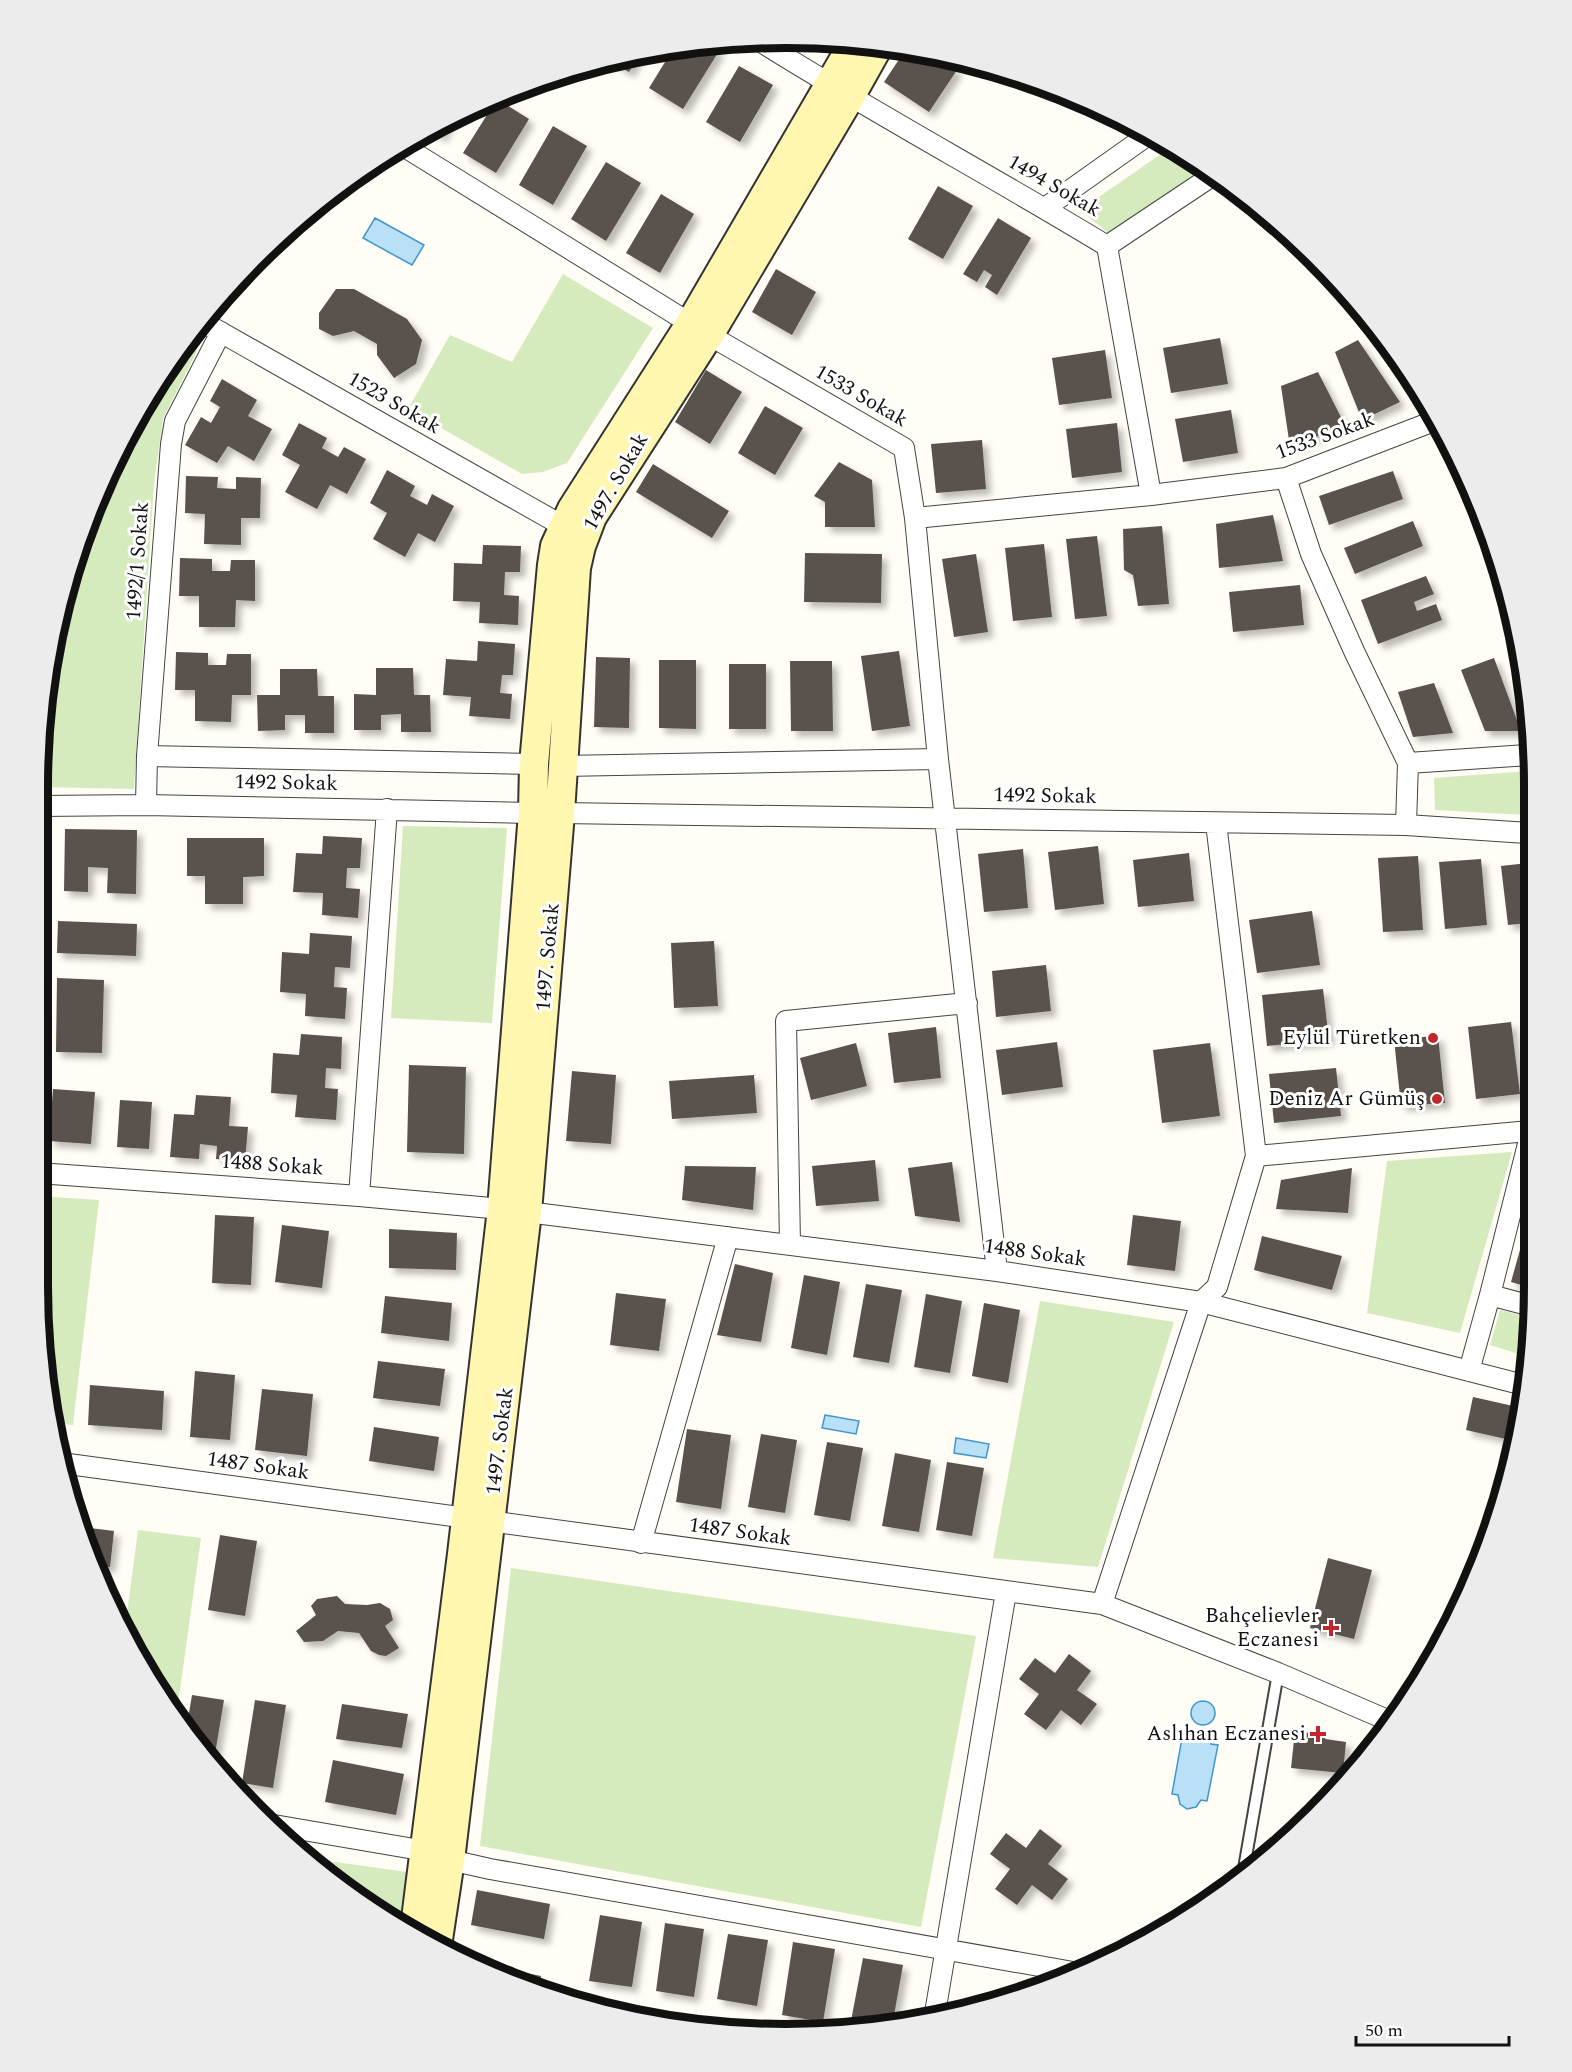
<svg xmlns="http://www.w3.org/2000/svg" width="1572" height="2072" font-family="Spectral,serif">
  <style>
    .green { fill: #d5ebbd }
    .water { fill: #b9e0f7; stroke: #3f96cf; stroke-width: 1.5 }
    .building { fill: #5a524d; filter: url(#shadow) }
    .lines { fill: none; stroke-linecap: round; stroke-linejoin: round }
    .lane-casing { stroke: #444; stroke-width: 14 }
    .street-casing { stroke: #444; stroke-width: 22 }
    .secondary-casing { stroke: #333; stroke-width: 32 }
    .lane { stroke: #fff; stroke-width: 10 }
    .street { stroke: #fff; stroke-width: 20 }
    .secondary { stroke: #fff6b0; stroke-width: 28 }
    .poi-dot { fill: #c4262e; stroke: #fff; stroke-width: 2 }
    .labels { text-anchor: middle; dominant-baseline: central; stroke-width: 6; stroke-linejoin: round; paint-order: stroke }
    .street-label { font-size: 21px; fill: #111; stroke: #fff }
    .poi-label { font-size: 21px; fill: #111; stroke: #fff; text-anchor: end }
    .rim { fill: none; stroke: #111; stroke-width: 8 }
  </style>
  <defs>
    <filter id="shadow"><feDropShadow dx="5.5" dy="5.5" stdDeviation="3" flood-color="#0004"/></filter>
  </defs>
  <rect width="100%" height="100%" fill="#fffdf5"/>
  <path class="green" d="M1171,147L1206,167L1108,233L1080,210Z
    M563,274L653,328L567,463L543,472L522,474L408,409L450,335L512,362Z
    M189,335L193,337L197,351L163,419L154,483L134,789L39,787V737L63,592L115,455Z
    M1528,771V815L1435,810L1434,778Z
    M403,826L507,828L492,1023L391,1018Z
    M1512,1152L1460,1333L1367,1313L1387,1161Z
    M38,1196L99,1200L73,1425L56,1423L38,1286Z
    M1040,1301L1174,1322L1098,1567L993,1558Z
    M1500,1310L1528,1317V1357L1490,1345Z
    M138,1530L201,1538L177,1712L138,1661L125,1629Z
    M511,1568L976,1636L921,1927L480,1846Z
    M314,1859L407,1872L399,1924Z"/>
  <path class="water" d="M375,218L424,245L412,265L363,238Z
    M825,1415L859,1421L856,1434L822,1428Z
    M956,1438L989,1444L986,1458L954,1453Z
    M1191 1713a12 12 0 1 1 24 0a12 12 0 1 1-24 0Z
    M1196,1730C1205,1729 1211,1734 1211,1744L1218,1745L1207,1801L1201,1800L1196,1807L1187,1809L1180,1804L1178,1795L1172,1794L1182,1738L1188,1739L1191,1734Z"/>
  <path class="building" d="M709,45L719,51L683,109L649,88L673,49Z
    M906,49L928,52L957,70L929,112L884,82Z
    M640,52L629,72L610,61Z
    M739,66L773,85L740,142L706,122Z
    M497,99L529,119L496,173L463,153Z
    M450,121L441,137L431,131L439,127Z
    M553,126L587,146L553,205L519,185Z
    M606,162L641,183L606,241L571,219Z
    M938,186L973,206L943,259L908,239Z
    M661,194L694,214L660,273L626,253Z
    M998,218L1031,238L997,295L985,287L992,275L984,270L977,282L963,274Z
    M776,269L816,292L792,335L752,312Z
    M336,289H354L407,319L422,340L416,364L394,378L377,355V344L354,331L333,336L319,329V313Z
    M1220,338L1228,384L1171,393L1163,348Z
    M1358,340L1400,402L1362,420L1335,352Z
    M1105,350L1112,398L1059,405L1052,358Z
    M706,370L742,392L710,444L675,422Z
    M1318,372L1345,425L1290,447L1281,386Z
    M222,379L257,400L248,416L272,429L254,461L228,446L217,463L185,445L201,417L211,423L220,407L210,401Z
    M765,406L803,428L775,475L738,453Z
    M1231,410L1238,453L1183,462L1175,419Z
    M299,423L327,438L322,448L338,457L344,447L366,459L347,494L330,485L317,509L285,492L300,465L282,455Z
    M1117,423L1122,472L1072,478L1066,429Z
    M982,440L986,489L936,493L931,444Z
    M839,462L872,480L875,527H825V502L814,496Z
    M653,464L729,511L712,538L636,492Z
    M387,470L415,486L410,496L427,505L432,494L454,506L435,542L418,533L405,557L373,539L387,513L370,503Z
    M1393,471L1403,499L1329,525L1319,496Z
    M186,476L218,477L217,488L236,489V477L261,478L260,518H241V545L204,544L205,514L185,513Z
    M1273,515L1283,561L1219,568L1216,524Z
    M1413,521L1423,546L1355,574L1344,548Z
    M1162,526L1169,604L1138,606L1133,575L1124,570L1123,529Z
    M1097,536L1107,616L1075,619L1066,539Z
    M1044,544L1052,617L1013,621L1005,548Z
    M483,545L521,546L520,572H505L504,595L519,596L518,625L479,623L480,602L453,601L454,563L482,564Z
    M805,553L882,554L881,603L804,602Z
    M976,554L988,632L954,637L942,559Z
    M180,558L212,559V571H230L231,560H255V601L236,600L235,627H199V596H179Z
    M1426,576L1434,594L1414,602L1417,611L1436,604L1442,620L1378,644L1361,600Z
    M1300,585L1304,625L1233,632L1229,592Z
    M478,641L515,644L513,675H502L500,693L512,694L510,719L469,716L471,697L443,695L446,659L477,661Z
    M899,651L910,726L872,731L861,656Z
    M176,652L208,653V665H226L227,654H251V695H232L231,722L195,721V690H175Z
    M596,657L630,658L629,728L594,727Z
    M1494,658L1521,731H1485L1461,670Z
    M659,660H696V729L659,728Z
    M790,661H832L833,731H791Z
    M729,664H766V729H729Z
    M376,668H413L414,695H430L431,732H401V714L381,715V730H354V694L376,695Z
    M280,669H317L318,696H334V733H305V715H285V730L258,731L257,695H280Z
    M1434,683L1453,733L1413,737L1398,692Z
    M65,829L137,830L136,894L107,893L108,868L88,867V892L64,891Z
    M323,836L362,838L360,868H347L346,888L360,889L358,918L322,915L323,893L293,892L296,853L322,854Z
    M187,838H264V876L243,877V904H205V876H187Z
    M1098,846L1104,904L1055,910L1048,852Z
    M1023,849L1028,908L984,912L978,854Z
    M1189,853L1194,901L1138,907L1133,860Z
    M1418,856L1423,930L1383,932L1378,858Z
    M1481,859L1487,925L1445,929L1439,862Z
    M1528,863V923L1508,925L1501,866Z
    M1312,911L1320,965L1257,973L1249,920Z
    M58,921L137,924L136,956L57,953Z
    M310,933L352,936L350,968L335,967L334,987L347,988L345,1019L305,1016L306,994L280,992L282,952L309,954Z
    M714,941L718,1006L674,1008L671,943Z
    M1046,965L1051,1011L996,1017L992,971Z
    M57,978L104,980L102,1053L56,1052Z
    M1323,989L1329,1040L1267,1046L1262,995Z
    M1511,1022L1520,1094L1476,1099L1468,1027Z
    M936,1027L941,1078L894,1083L888,1033Z
    M301,1034L342,1037L341,1069L326,1068L325,1088L338,1089L336,1120L295,1117L297,1095L271,1093L273,1053L299,1055Z
    M1438,1036L1445,1103L1401,1106L1394,1039Z
    M1057,1042L1063,1087L1002,1095L996,1050Z
    M856,1043L867,1086L811,1100L800,1058Z
    M1210,1043L1220,1116L1162,1123L1153,1050Z
    M409,1065L466,1067L464,1154L407,1152Z
    M1336,1068L1341,1116L1274,1123L1269,1074Z
    M572,1071L616,1075L611,1144L566,1141Z
    M754,1075L757,1113L672,1119L669,1081Z
    M53,1089L95,1092L91,1144L49,1141Z
    M196,1095L231,1097L229,1126L248,1127L245,1161L216,1159L217,1146L200,1144L199,1159L170,1157L174,1114L194,1115Z
    M120,1100L152,1102L149,1149L117,1147Z
    M875,1160L879,1201L816,1206L812,1166Z
    M952,1162L960,1222L915,1216L908,1168Z
    M685,1166L756,1167L753,1210L682,1200Z
    M1352,1168L1348,1213L1276,1209L1281,1180Z
    M215,1215L254,1217L251,1285L212,1283Z
    M1133,1215L1181,1221L1175,1271L1127,1265Z
    M282,1225L329,1231L322,1288L275,1282Z
    M389,1229L457,1233L456,1270L389,1268Z
    M1262,1236L1342,1256L1332,1290L1254,1270Z
    M1523,1239L1528,1240V1287L1511,1282Z
    M735,1264L773,1273L761,1342L717,1335Z
    M804,1275L840,1282L827,1355L791,1348Z
    M866,1284L902,1290L889,1363L853,1357Z
    M616,1293L666,1299L659,1351L610,1345Z
    M926,1294L962,1301L950,1373L914,1367Z
    M385,1296L452,1303L449,1341L381,1333Z
    M984,1303L1020,1310L1008,1383L972,1376Z
    M378,1361L445,1369L440,1406L373,1398Z
    M195,1371L235,1375L230,1440L190,1437Z
    M90,1385L164,1391L162,1430L88,1425Z
    M262,1389L313,1394L307,1456L255,1450Z
    M1473,1397L1522,1408L1515,1441L1466,1430Z
    M374,1427L439,1437L434,1471L369,1461Z
    M687,1429L731,1435L721,1509L676,1502Z
    M761,1434L797,1440L785,1513L748,1507Z
    M827,1442L863,1448L850,1521L814,1515Z
    M895,1453L931,1460L919,1532L882,1526Z
    M947,1462L984,1468L972,1536L936,1530Z
    M82,1527L114,1531L110,1567L99,1566Z
    M220,1535L257,1541L245,1616L208,1610Z
    M1328,1558L1372,1570L1354,1639L1310,1628Z
    M337,1596L345,1604L367,1605L380,1603L390,1609L393,1620L385,1626L399,1648L386,1656L379,1655L371,1651L359,1633L338,1631L323,1641L304,1642L296,1631L316,1615L311,1606L317,1599Z
    M1069,1654L1091,1671L1077,1690L1097,1704L1081,1725L1061,1710L1046,1730L1024,1714L1039,1694L1019,1679L1035,1658L1055,1673Z
    M192,1695L224,1700L214,1760L187,1725Z
    M255,1700L286,1705L273,1788L242,1783Z
    M342,1704L408,1714L402,1748L336,1739Z
    M1295,1731L1325,1735V1739L1346,1742L1343,1773L1291,1768Z
    M333,1760L404,1774L396,1815L325,1802Z
    M1335,1788L1337,1789L1310,1819L1307,1816Z
    M1040,1829L1062,1846L1048,1864L1068,1879L1052,1900L1032,1885L1017,1905L995,1889L1010,1869L990,1854L1006,1833L1026,1848Z
    M477,1890L550,1904L544,1939L471,1925Z
    M600,1915L642,1922L632,1987L589,1981Z
    M665,1923L704,1929L694,1997L656,1991Z
    M728,1934L768,1940L757,2006L717,1999Z
    M793,1942L835,1949L823,2022L782,2015Z
    M863,1958L903,1965L893,2021L861,2028L850,2026Z
    M481,1964L541,1976L538,1992L480,1965Z"/>
  <g class="lines">
    <g class="lane-casing">
      <path id="lane" d="M1243,1874L1278,1673"/>
    </g>
    <g class="street-casing">
      <path id="street" d="M758,40C872,112 992,176 1107,246L1151,495
        M403,146L709,335L904,448L915,518L1151,495L1286,478L1434,421
        M1045,208L1148,135
        M1107,246L1215,174
        M201,321L563,526
        M1286,478L1311,554L1354,651L1408,763L1406,825
        M915,518L938,759L997,1271
        M147,756L534,764
        M1408,763L1528,755
        M563,766L938,759
        M146,805L147,756L171,444L175,421L221,332
        M39,806L146,805L533,813
        M560,813L1406,825L1528,833
        M1256,1156L1528,1131
        M38,1173L359,1196L502,1209
        M359,1196L387,809
        M527,1212L997,1271L1201,1302L1528,1386
        M790,1244L786,1021L967,1003
        M1490,1295L1528,1305
        M1469,1371L1490,1295L1528,1144
        M61,1463L1102,1604L1278,1673L1392,1722
        M641,1543L728,1237
        M1102,1604L1201,1302L1217,1287L1256,1156L1216,823
        M268,1824L426,1851L450,1860L490,1869L1073,1972
        M935,2013L1006,1592"/>
    </g>
    <g class="secondary-casing">
      <path id="secondary" d="M414,1935L462,1554L502,1209L533,813L534,764L552,565L555,546L572,509L690,324L853,44
        M437,1946L450,1860L527,1212L560,813L576,568L581,546L592,517L709,335L850,97L878,47"/>
    </g>
    <use href="#lane" class="lane"/>
    <use href="#street" class="street"/>
    <use href="#secondary" class="secondary"/>
  </g>
  <g class="poi-dot">
    <circle cx="1433" cy="1038" r="6"/>
    <circle cx="1437" cy="1099" r="6"/>
    <path d="M1328 1619h6v6h6v6h-6v6h-6v-6h-6v-6h6z"/>
    <path d="M1315 1725h6v6h6v6h-6v6h-6v-6h-6v-6h6z"/>
  </g>
  <g class="labels">
    <g class="street-label">
      <text transform="translate(1054 186) rotate(30)">1494 Sokak</text>
      <text transform="translate(861 396) rotate(30)">1533 Sokak</text>
      <text transform="translate(394 403) rotate(30)">1523 Sokak</text>
      <text transform="translate(1325 436) rotate(-20)">1533 Sokak</text>
      <text transform="translate(616 482) rotate(-60)">1497. Sokak</text>
      <text transform="translate(138 561) rotate(-86)">1492/1 Sokak</text>
      <text transform="translate(286 783) rotate(1)">1492 Sokak</text>
      <text transform="translate(1045 796) rotate(1)">1492 Sokak</text>
      <text transform="translate(548 957) rotate(-85)">1497. Sokak</text>
      <text transform="translate(272 1165) rotate(4)">1488 Sokak</text>
      <text transform="translate(1035 1253) rotate(8)">1488 Sokak</text>
      <text transform="translate(500 1441) rotate(-83)">1497. Sokak</text>
      <text transform="translate(258 1466) rotate(8)">1487 Sokak</text>
      <text transform="translate(740 1532) rotate(8)">1487 Sokak</text>
    </g>
    <g class="poi-label">
      <text x="1421" y="1038">Eylül Türetken</text>
      <text x="1425" y="1099">Deniz Ar Gümüş</text>
      <text x="1319" y="1616">Bahçelievler<tspan x="1319" dy="24">Eczanesi</tspan></text>
      <text x="1306" y="1734">Aslıhan Eczanesi</text>
    </g>
  </g>
  <path d="M0 0H1572V2072H0ZM786 48H786A738 738 0 0 1 1524 786V1286A738 738 0 0 1 786 2024H786A738 738 0 0 1 48 1286V786A738 738 0 0 1 786 48Z" fill="#ececec" fill-rule="evenodd"/>
  <path class="rim" d="M786 48H786A738 738 0 0 1 1524 786V1286A738 738 0 0 1 786 2024H786A738 738 0 0 1 48 1286V786A738 738 0 0 1 786 48Z"/>
  <path d="M1356 2036v9h153v-9" fill="none" stroke="#111111" stroke-width="3"/>
  <text x="1365" y="2036" font-size="18" fill="#111111" stroke="#ffffff" stroke-width="4.5" paint-order="stroke">50 m</text>
</svg>
